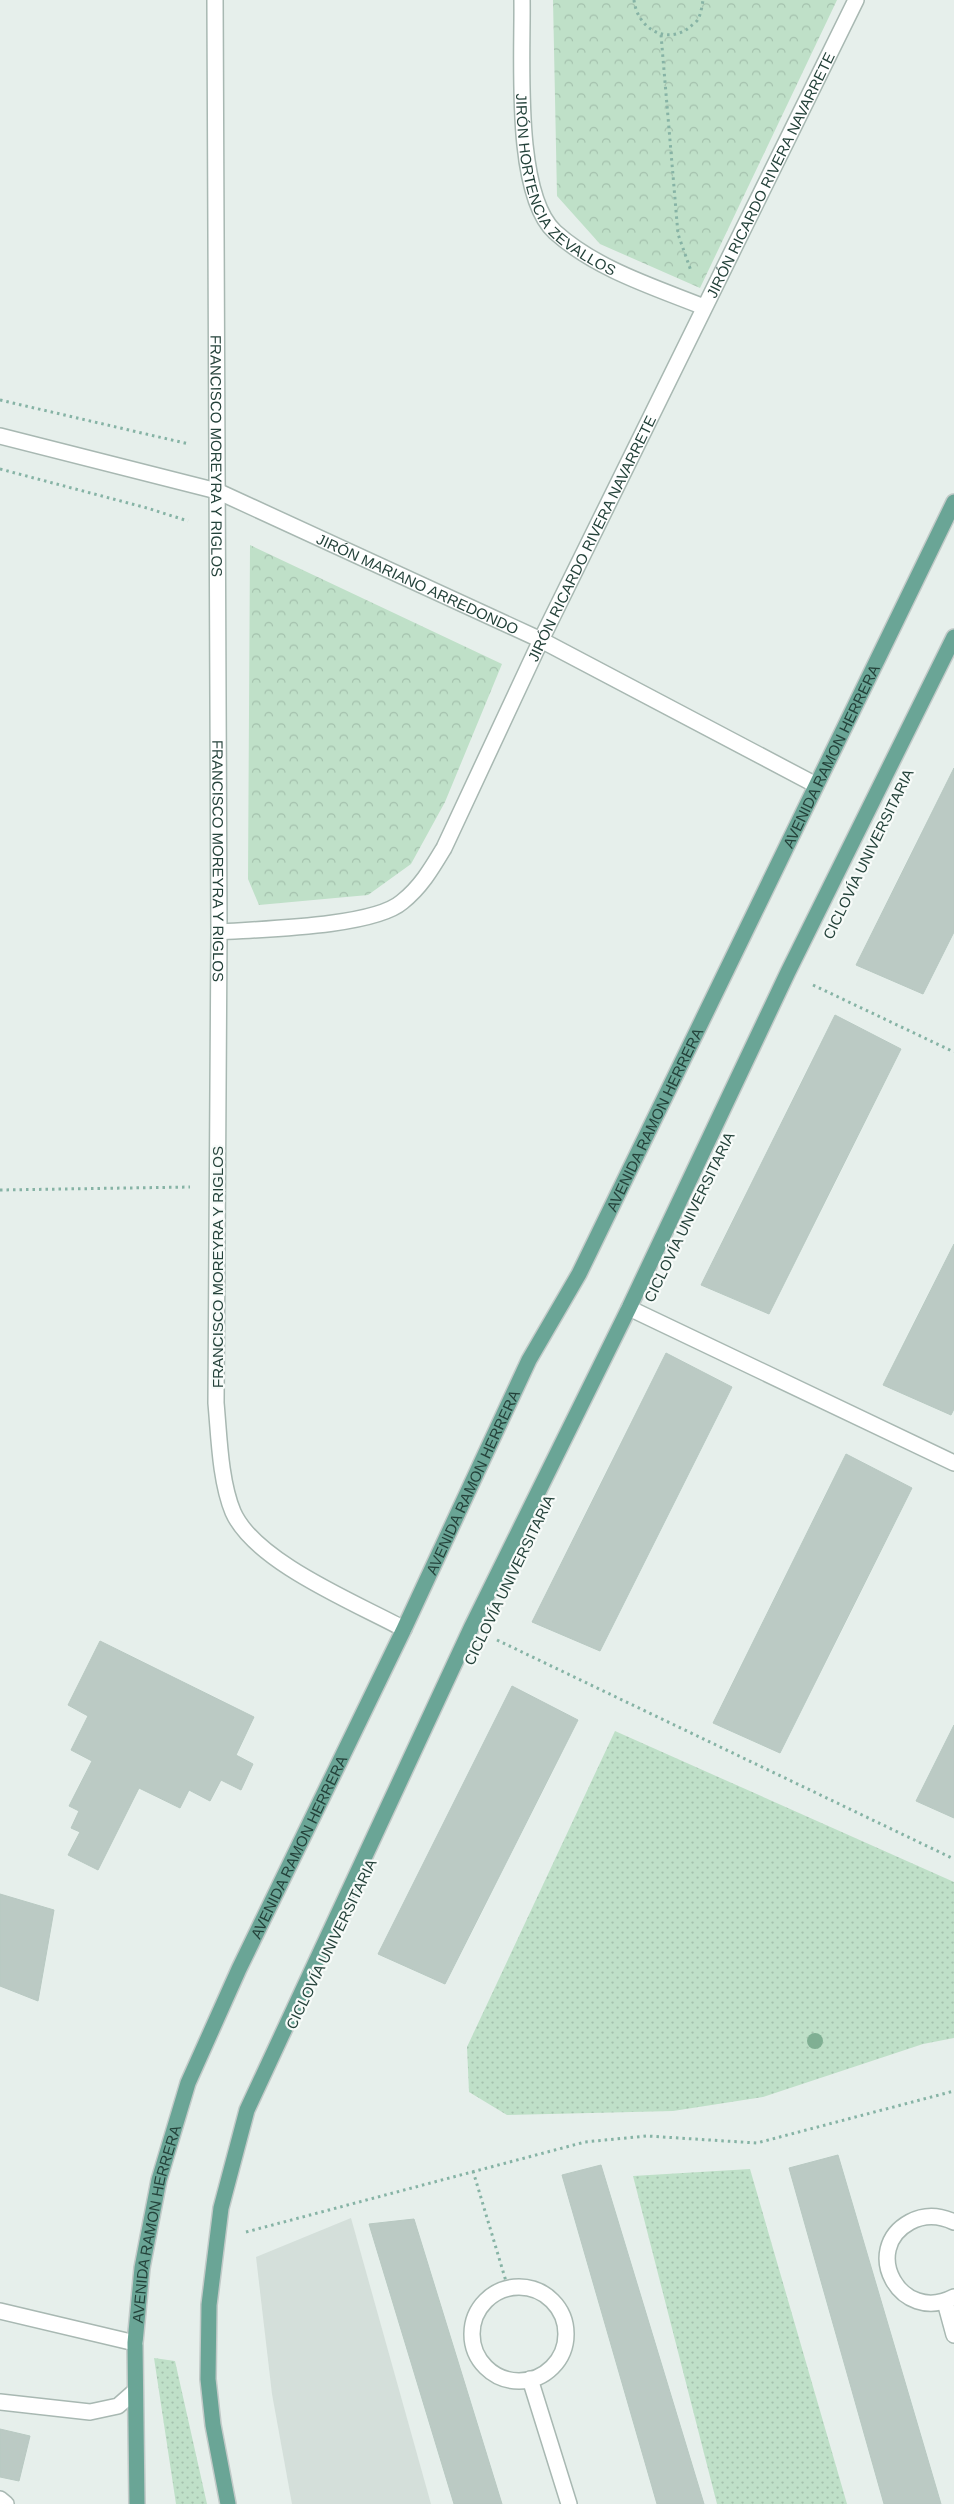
<svg xmlns="http://www.w3.org/2000/svg" width="954" height="2504" font-family="Arial,sans-serif">
  <style>
    .built { fill: #d4dfda }
    .grass { fill: url(#grass-dots) }
    .park { fill: url(#park-crowns) }
    .building { fill: #bbcac4; stroke: #b8c9c2 }
    .lines { fill: none; stroke-linecap: round; stroke-linejoin: round }
    .service-casing { stroke: #a8b8b2; stroke-width: 18 }
    .minor-casing { stroke: #a8b8b2; stroke-width: 18 }
    .tertiary-casing { stroke: #a8b8b2; stroke-width: 18 }
    .primary-casing { stroke: #c2cac8; stroke-width: 18 }
    .path { stroke: #86b3a5; stroke-width: 3; stroke-dasharray: 2.5 4; stroke-linecap: butt }
    .service { stroke: #fff; stroke-width: 15 }
    .minor { stroke: #fff; stroke-width: 15 }
    .tertiary { stroke: #fff; stroke-width: 15 }
    .primary { stroke: #6aa596; stroke-width: 15 }
    .tree { fill: #80af93 }
    .labels { text-anchor: middle; dominant-baseline: central; stroke-width: 4.5; stroke-linejoin: round; paint-order: stroke }
    .street-label { font-size: 15px; fill: #24423a; stroke: #f7fbf9 }
  </style>
  <defs>
    <pattern id="grass-dots" width="8" height="8" patternUnits="userSpaceOnUse" patternTransform="scale(1.25)"><rect width="8" height="8" fill="#bfe0c8"/><path d="M2 2h.1M6 6h.1" fill="none" stroke="#a4c1ad" stroke-width="1.8" stroke-linecap="round"/></pattern>
    <pattern id="park-crowns" width="20" height="18" patternUnits="userSpaceOnUse" patternTransform="scale(1.25)"><rect width="20" height="18" fill="#bfe0c8"/><path d="M2 6a3 3 0 1 1 6 0M12 15a3 3 0 1 1 6 0" fill="none" stroke="#a4c1ad"/></pattern>
  </defs>
  <rect width="100%" height="100%" fill="#e6efeb"/>
  <path class="built" d="M351,2218L431,2504H292L272,2394L256,2257Z"/>
  <path class="grass" d="M615,1731L954,1882V2038L923,2044L763,2097L673,2111L507,2115L469,2092L467,2047Z
    M750,2169L847,2504H717L633,2176Z
    M154,2358L175,2361L207,2504H176Z"/>
  <path class="park" d="M553,0H837L700,288L600,244L557,196Z
    M250,545L502,664L445,802L411,864L368,895L259,905L248,879Z"/>
  <path class="building" d="M954,768V932L923,994L856,965Z
    M835,1015L901,1049L769,1314L701,1285Z
    M954,1244V1409L951,1415L883,1385Z
    M666,1353L732,1387L600,1651L532,1622Z
    M846,1454L912,1488L780,1753L713,1723Z
    M100,1641L254,1717L236,1755L253,1764L241,1790L221,1780L210,1801L189,1790L180,1808L139,1788L98,1870L68,1855L80,1832L71,1828L79,1811L69,1806L92,1761L71,1750L88,1716L68,1705Z
    M512,1686L578,1720L445,1984L378,1954Z
    M954,1725V1818L916,1801Z
    M0,1894L54,1910L38,2001L0,1986Z
    M838,2155L941,2504H884L789,2168Z
    M601,2165L704,2504H657L562,2175Z
    M414,2219L502,2504H454L369,2224Z
    M0,2429L30,2436L19,2481L0,2477Z"/>
  <g class="lines">
    <g class="service-casing">
      <path id="service" d="M629,1308L954,1463
        M0,2402L90,2412L118,2406L135,2391
        M0,2499L6,2504"/>
    </g>
    <g class="minor-casing">
      <g id="minor">
        <path id="s1" d="M522,0C523,56 513,193 555,232C596,269 654,287 704,307"/>
        <path id="s2" d="M219,932C260,929 373,927 402,902C421,887 432,868 444,848L541,640L856,0"/>
        <path d="M954,2222C939,2215 925,2214 910,2222C860,2249 900,2325 954,2297"/>
        <circle cx="519" cy="2334" r="47"/>
        <path d="M945,2302L954,2335"/>
        <path d="M0,2311L135,2343"/>
        <path d="M530,2379L569,2504"/>
      </g>
    </g>
    <g class="tertiary-casing">
      <g id="tertiary">
        <path id="s3" d="M215,0L219,932L216,1403C219,1435 220,1481 233,1512C255,1562 356,1603 404,1629"/>
        <path id="s4" d="M0,436L217,491L541,640L816,785"/>
      </g>
    </g>
    <g class="primary-casing">
      <g id="primary">
        <path id="s5" d="M137,2504L135,2343L142,2268L159,2180L188,2083L239,1969L404,1629L529,1360L579,1274L954,502"/>
        <path d="M228,2504L213,2425L208,2379L209,2305L221,2208L247,2110L472,1626L629,1308L788,972L954,637"/>
      </g>
    </g>
    <path class="path" d="M634,0C637,28 666,46 690,27C692,25 697,22 698,19C701,14 702,6 703,0
      M661,35L678,234L691,271
      M0,400L189,444
      M0,469L147,508L188,521
      M813,985L954,1052
      M0,1190L190,1187
      M497,1640L954,1859
      M473,2171L508,2288
      M246,2232L585,2142L647,2136L757,2143L954,2091"/>
    <use href="#service" class="service"/>
    <use href="#minor" class="minor"/>
    <use href="#tertiary" class="tertiary"/>
    <use href="#primary" class="primary"/>
  </g>
  <circle class="tree" cx="815" cy="2041" r="8"/>
  <g class="labels">
    <g class="street-label">
      <text stroke="none"><textPath href="#s2" startOffset="1004">JIRÓN RICARDO RIVERA NAVARRETE</textPath></text>
      <text stroke="none"><textPath href="#s1" startOffset="202">JIRÓN HORTENCIA ZEVALLOS</textPath></text>
      <text stroke="none"><textPath href="#s3" startOffset="456">FRANCISCO MOREYRA Y RIGLOS</textPath></text>
      <text stroke="none"><textPath href="#s2" startOffset="599">JIRÓN RICARDO RIVERA NAVARRETE</textPath></text>
      <text stroke="none"><textPath href="#s4" startOffset="445">JIRÓN MARIANO ARREDONDO</textPath></text>
      <text stroke="none"><textPath href="#s5" startOffset="1902">AVENIDA RAMON HERRERA</textPath></text>
      <text transform="translate(868 854) rotate(-64)">CICLOVÍA UNIVERSITARIA</text>
      <text stroke="none"><textPath href="#s3" startOffset="861">FRANCISCO MOREYRA Y RIGLOS</textPath></text>
      <text stroke="none"><textPath href="#s5" startOffset="1498">AVENIDA RAMON HERRERA</textPath></text>
      <text transform="translate(689 1217) rotate(-64)">CICLOVÍA UNIVERSITARIA</text>
      <text transform="translate(217 1267) rotate(-90)">FRANCISCO MOREYRA Y RIGLOS</text>
      <text stroke="none"><textPath href="#s5" startOffset="1092">AVENIDA RAMON HERRERA</textPath></text>
      <text transform="translate(509 1580) rotate(-64)">CICLOVÍA UNIVERSITARIA</text>
      <text stroke="none"><textPath href="#s5" startOffset="688">AVENIDA RAMON HERRERA</textPath></text>
      <text transform="translate(331 1944) rotate(-64)">CICLOVÍA UNIVERSITARIA</text>
      <text stroke="none"><textPath href="#s5" startOffset="282">AVENIDA RAMON HERRERA</textPath></text>
    </g>
  </g>
</svg>
